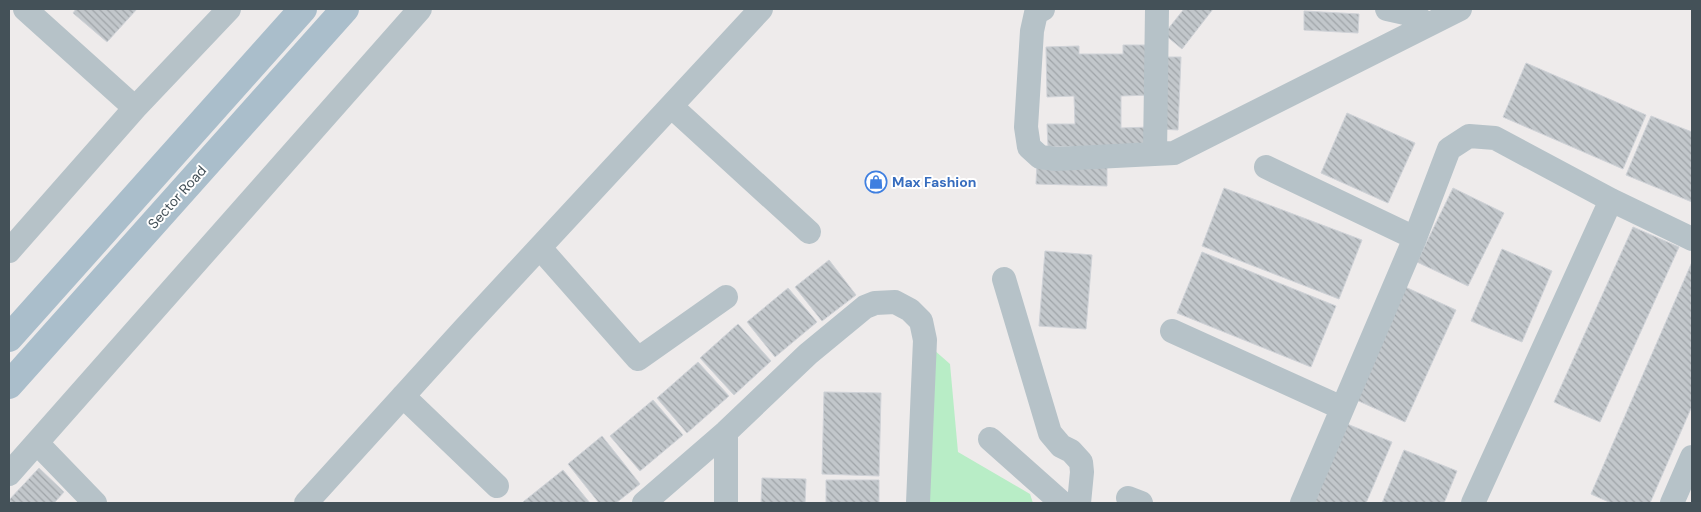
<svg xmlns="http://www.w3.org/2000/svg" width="1701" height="512" font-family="'DM Sans',sans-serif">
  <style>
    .green { fill: #b8edc6 }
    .building { fill: url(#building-back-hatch); stroke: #cfd2d7 }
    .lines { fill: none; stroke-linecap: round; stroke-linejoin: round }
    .minor { stroke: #b6c2c8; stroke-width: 24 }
    .major { stroke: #aabecb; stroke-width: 28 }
    .labels { text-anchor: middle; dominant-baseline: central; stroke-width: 4; stroke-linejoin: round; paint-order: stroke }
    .shop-label { font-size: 14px; font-weight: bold; fill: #366cbe; stroke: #fff; text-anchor: start }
    .street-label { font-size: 14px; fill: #445158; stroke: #fff }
  </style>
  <defs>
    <pattern id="building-back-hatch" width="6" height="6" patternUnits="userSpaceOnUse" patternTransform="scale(1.25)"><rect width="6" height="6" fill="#c2c7cb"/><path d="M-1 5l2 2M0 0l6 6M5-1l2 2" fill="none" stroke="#9fa4a8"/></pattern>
  </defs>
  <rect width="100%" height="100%" fill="#eeebeb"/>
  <path class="green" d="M925,342L950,364L958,452L1030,494L1033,503H925Z"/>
  <path class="building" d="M76,9H137L107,42L73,13Z
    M1184,9H1213L1182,49L1164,34Z
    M1304,11L1359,14L1358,33L1304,30Z
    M1123,45H1149L1150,95L1121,96V128L1151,127V145L1048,147L1047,124H1075L1074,96L1047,97L1046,47L1079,46V54H1123Z
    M1161,57H1181L1178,130L1159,129Z
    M1526,63L1646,115L1623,169L1503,117Z
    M1347,113L1415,143L1388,203L1321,173Z
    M1651,116L1692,132V202L1626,175Z
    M1037,161L1107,164V186L1036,184Z
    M1224,188L1362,240L1339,299L1202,246Z
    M1453,188L1504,213L1468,286L1417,262Z
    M1633,227L1679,247L1600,422L1554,402Z
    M1502,249L1552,271L1522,342L1471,321Z
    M1045,251L1092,255L1086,329L1039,326Z
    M1202,252L1336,306L1311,367L1177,313Z
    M829,260L856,295L822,321L795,287Z
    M1692,262V406L1650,503H1611L1591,494Z
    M1403,286L1456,310L1405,422L1352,398Z
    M788,288L817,322L775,357L747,322Z
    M738,324L771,361L734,395L700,358Z
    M698,362L729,396L687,433L657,398Z
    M824,392L881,393L879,476L822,474Z
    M653,400L683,435L640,471L610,436Z
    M1347,424L1392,442L1366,503H1314Z
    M602,436L640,484L616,503H599L568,464Z
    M1404,450L1457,471L1444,503H1382Z
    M39,468L64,492L54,503H9V500Z
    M563,470L590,503H523V502Z
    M762,478L806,479L805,503H761Z
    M826,480H879V503H826Z"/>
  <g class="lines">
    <path class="minor" d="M25,9L135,108
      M1043,9L1036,13L1032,31L1026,127L1029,147L1040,157L1056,159L1174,153L1460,9
      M1387,9L1414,15L1428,25
      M671,106L809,232
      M1155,154L1157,9
      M1266,167L1415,238
      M540,248L638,359L726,297
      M9,251L135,108L229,9
      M1004,279L1050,433L1061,446L1071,451L1081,462L1082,472L1079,503
      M1172,331L1342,408
      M403,396L497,486
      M990,439L1062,503
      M37,443L95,503
      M9,474L420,9
      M1128,498L1141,503
      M306,503L464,329L761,9
      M644,503L726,432L808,354L865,307L875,303L895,302L910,310L921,321L925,340L918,503
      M726,503V432
      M1302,503L1415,238L1449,149L1469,136L1495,138L1611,200L1692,239
      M1473,503L1611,200
      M1672,503L1692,457"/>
    <path class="major" d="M9,338L303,9
      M9,385L345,9"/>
  </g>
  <defs>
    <g id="shop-ring" transform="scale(1.125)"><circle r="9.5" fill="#fff" stroke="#3f7fe0" stroke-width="1.5"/><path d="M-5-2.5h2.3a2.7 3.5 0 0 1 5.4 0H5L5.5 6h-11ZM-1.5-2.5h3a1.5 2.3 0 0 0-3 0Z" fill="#3f7fe0"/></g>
  </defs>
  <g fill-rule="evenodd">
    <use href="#shop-ring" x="876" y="182"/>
  </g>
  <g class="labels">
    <g class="shop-label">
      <text x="892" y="182">Max Fashion</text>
    </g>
    <g class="street-label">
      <text transform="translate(177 197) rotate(-48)">Sector Road</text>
    </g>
  </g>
  <rect width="1701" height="512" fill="none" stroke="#445158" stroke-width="20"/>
</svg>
